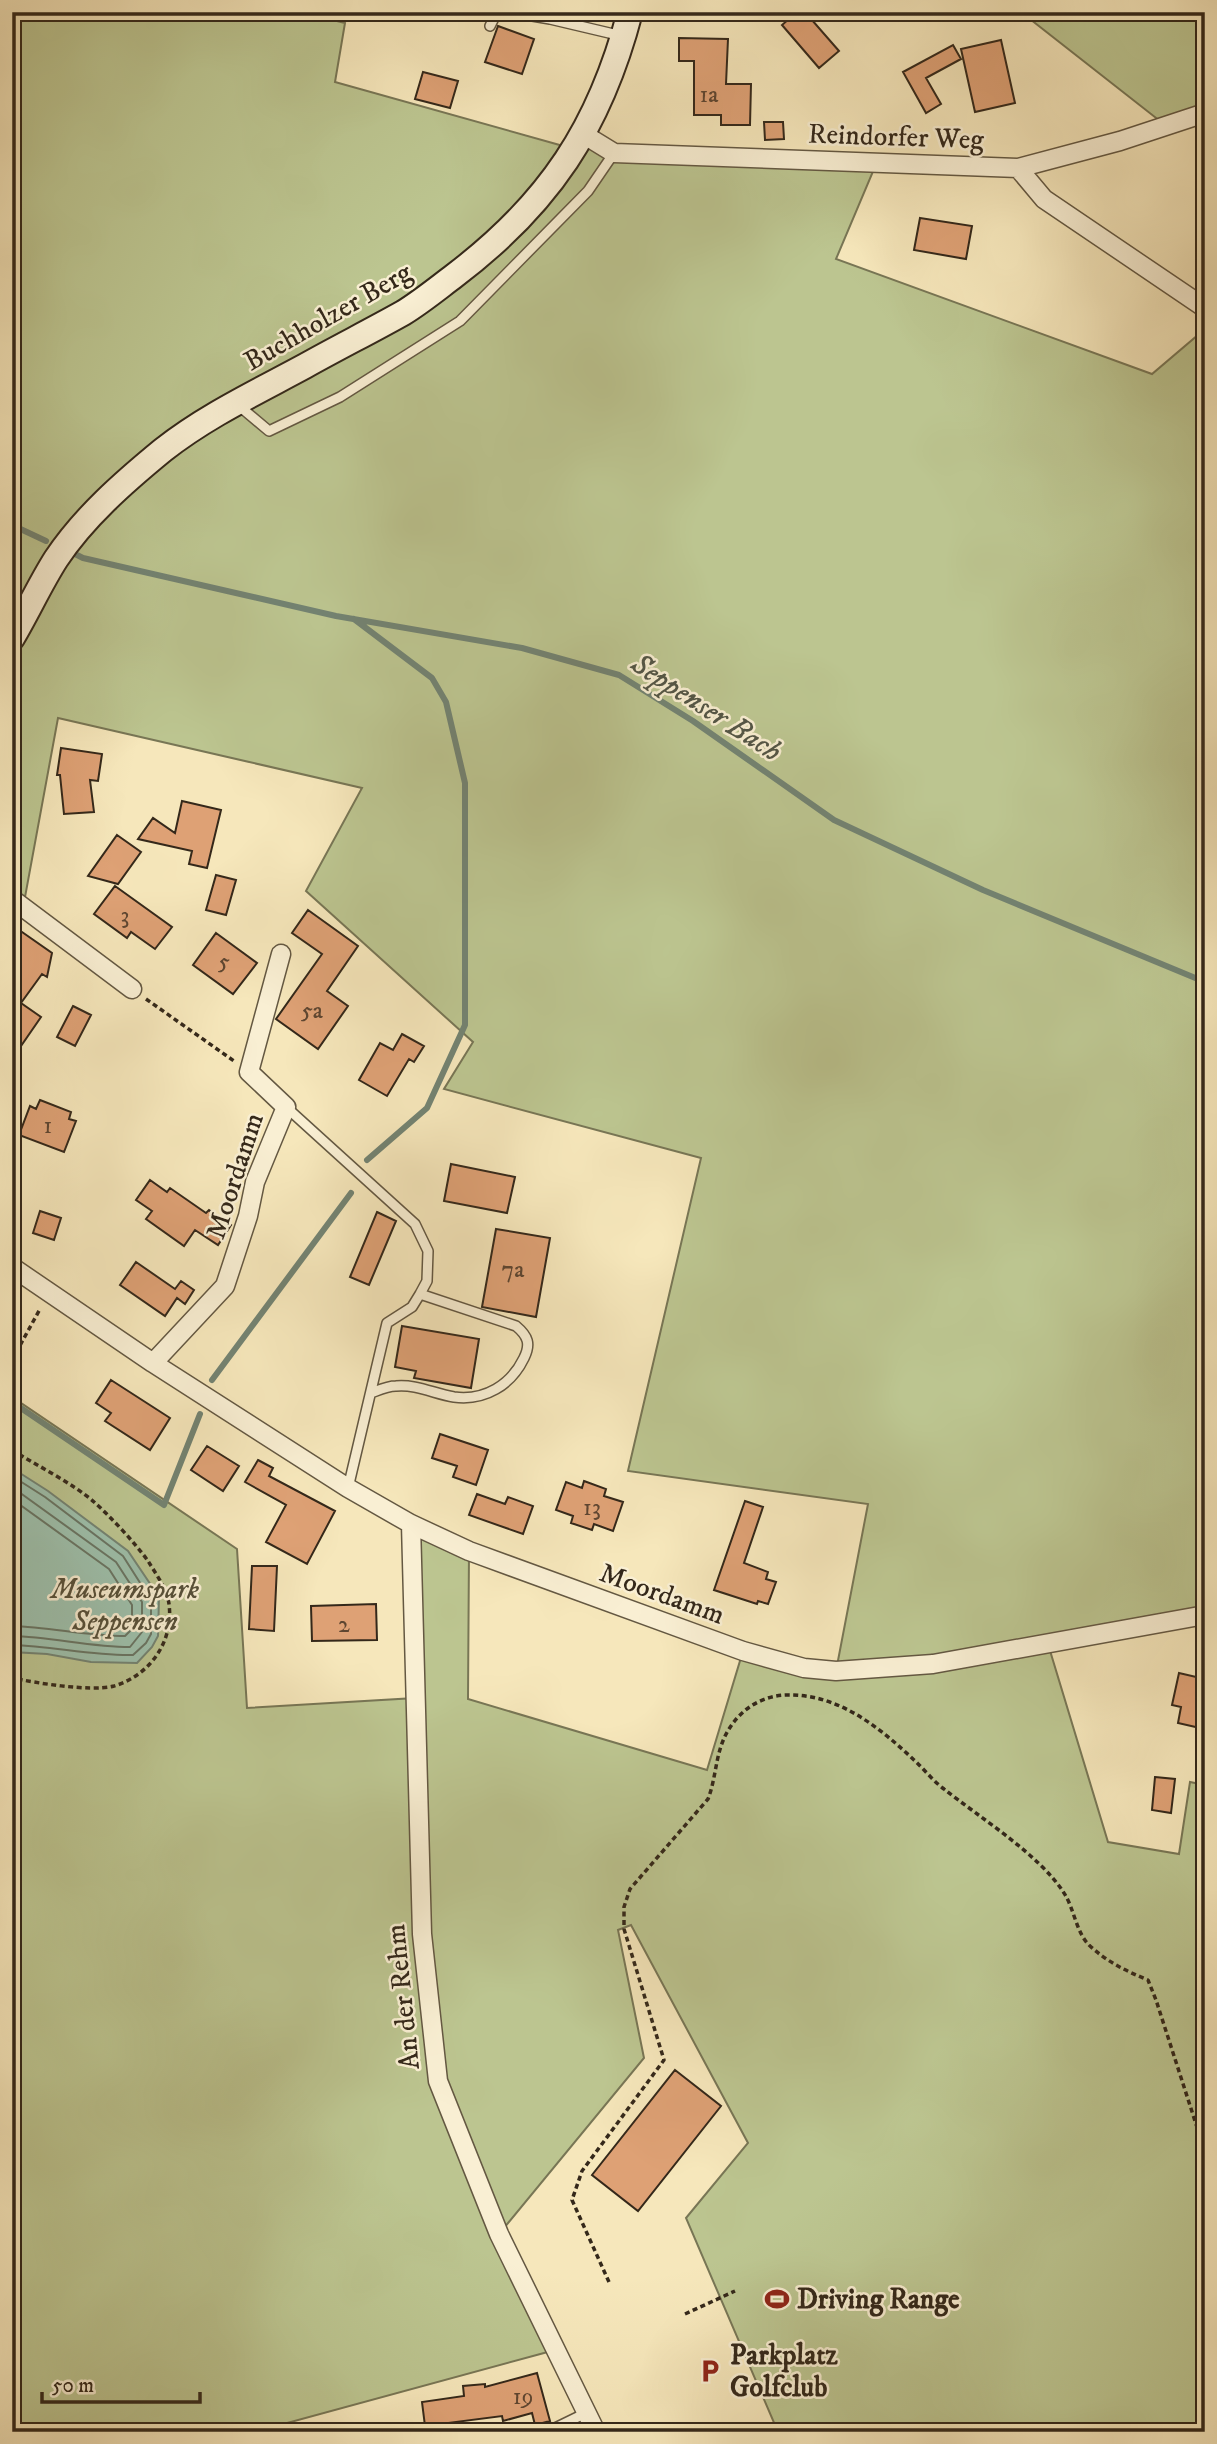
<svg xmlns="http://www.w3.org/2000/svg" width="1217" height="2444" font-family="'IM FELL DW Pica',serif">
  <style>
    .green { fill: #bcc590; stroke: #787655; stroke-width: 2 }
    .water { fill: #9dc0ac; stroke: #738372; stroke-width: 2 }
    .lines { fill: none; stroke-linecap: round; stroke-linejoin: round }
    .shore { stroke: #687463; stroke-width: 2 }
    .stream { stroke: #738372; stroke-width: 6 }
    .building { fill: #dea175; stroke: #34281a; stroke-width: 2 }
    .service-casing { stroke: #645842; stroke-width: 12 }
    .minor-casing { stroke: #645842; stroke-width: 21 }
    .secondary-casing { stroke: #34281a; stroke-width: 28 }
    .path { stroke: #34281a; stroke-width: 3.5; stroke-dasharray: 5 3.5; stroke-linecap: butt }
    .service { stroke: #f9efd3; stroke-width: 9 }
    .minor { stroke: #f9efd3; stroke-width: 18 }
    .secondary { stroke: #f9efd3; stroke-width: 24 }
    .labels { text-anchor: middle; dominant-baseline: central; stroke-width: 5; stroke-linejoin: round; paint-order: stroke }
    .number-label { font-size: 24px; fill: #5e4631 }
    .street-label { font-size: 28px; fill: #34281a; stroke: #f9efd3 }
    .park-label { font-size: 28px; font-style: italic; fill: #564f38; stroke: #f9efd3 }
    .poi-label { font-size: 28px; font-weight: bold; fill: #34281a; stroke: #f9efd3; text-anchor: start }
    .water-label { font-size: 30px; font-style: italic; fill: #545646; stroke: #f9efd3 }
  </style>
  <rect width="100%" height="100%" fill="#f6e7bb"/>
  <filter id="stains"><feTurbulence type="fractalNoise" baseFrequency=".00286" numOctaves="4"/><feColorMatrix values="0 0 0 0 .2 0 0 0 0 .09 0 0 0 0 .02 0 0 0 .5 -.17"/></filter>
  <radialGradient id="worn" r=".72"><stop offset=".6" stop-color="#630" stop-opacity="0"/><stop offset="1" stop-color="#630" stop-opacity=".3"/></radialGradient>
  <path class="green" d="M12,12H300L345,23L335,82L574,149L583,134L614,153L877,162L836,259L1152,374L1205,329V1615L1048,1644L1108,1842L1179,1854L1190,1782L1205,1785V2432H778L686,2218L748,2143L631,1925L618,1930L644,2058L499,2234L555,2350L265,2429V2432H12V1397L237,1549L247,1708L415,1698L411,1524L469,1551L468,1699L707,1770L743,1651L836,1671L868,1504L628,1471L701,1158L444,1089L473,1042L306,891L362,788L58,718L23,908L12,899Z
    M1021,12H1205V113L1165,125Z"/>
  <path class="water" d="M12,1468L48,1491L128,1551L159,1597L158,1636L152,1647L137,1663L91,1662L47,1654L12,1652Z"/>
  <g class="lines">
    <path class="shore" d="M12,1476L45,1497L123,1556L151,1600V1634L146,1643L133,1655C92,1656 53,1646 12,1645
      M12,1487L116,1562L142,1602V1632L130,1647C90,1647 52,1637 12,1636
      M12,1499L109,1569L132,1605V1629L125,1636C87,1636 50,1627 12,1626"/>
    <path class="stream" d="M12,525L46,541
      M69,551L83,558L336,616L522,648L619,675L693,721L834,820L983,890L1205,982
      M354,619L432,678L446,702L465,783V1025L427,1108L367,1160
      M212,1380L351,1193
      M12,1402L164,1505L200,1414"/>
  </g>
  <path class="building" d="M797,12H805L839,51L819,68L782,25Z
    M498,26L534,39L522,74L485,62Z
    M679,38L728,39L726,84H751L750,125H721V115H694V61H679Z
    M1001,40L1015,103L975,112L961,49Z
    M953,45L961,59L926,78L941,104L926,113L903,72Z
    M423,72L458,81L450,108L415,99Z
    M764,122H783L784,139L765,140Z
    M920,218L972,226L966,259L914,250Z
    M61,748L102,754L98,781L90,780L94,812L64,814L60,775H57Z
    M182,801L221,810L207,868L189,864L192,851L138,839L153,818L175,833Z
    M117,835L141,852L118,884L88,876Z
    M216,875L236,880L226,915L206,910Z
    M115,886L172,927L155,949L131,932L127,938L94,914Z
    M308,910L358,946L327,991L348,1006L318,1049L276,1019L322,954L292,933Z
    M12,925L52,953L47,977L42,974L21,1003L41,1017L12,1059Z
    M216,933L257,963L233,994L193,965Z
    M73,1006L91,1015L75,1046L57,1037Z
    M402,1034L424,1046L414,1062L409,1059L387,1096L359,1080L380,1043L393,1050Z
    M40,1100L71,1112L69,1119L76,1121L64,1152L19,1135L30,1106L36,1109Z
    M451,1164L515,1177L507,1213L444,1201Z
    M150,1180L167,1192L170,1188L206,1213L209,1210L231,1225L218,1245L195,1230L184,1246L146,1219L152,1211L136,1200Z
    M40,1211L61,1218L54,1240L33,1233Z
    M377,1212L396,1221L369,1285L350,1277Z
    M496,1229L550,1238L536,1317L482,1307Z
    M136,1262L175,1289L181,1281L194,1290L185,1304L177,1298L165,1316L120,1285Z
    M402,1326L479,1339L471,1388L414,1378L416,1371L395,1367Z
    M111,1380L170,1418L150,1450L105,1421L111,1413L96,1403Z
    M440,1434L488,1450L476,1485L453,1477L457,1466L432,1458Z
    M207,1446L239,1466L223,1491L191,1470Z
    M258,1460L273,1468L269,1476L335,1511L307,1564L266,1542L286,1505L245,1482Z
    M584,1481L606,1489L604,1496L623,1502L613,1531L594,1524L592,1530L571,1523L573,1516L556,1510L566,1482L582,1488Z
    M477,1494L505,1504L508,1497L533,1506L523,1534L469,1515Z
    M745,1501L763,1507L744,1563L768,1572L766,1579L776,1582L768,1604L758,1601L757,1604L714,1590Z
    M252,1566H277L274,1631L249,1629Z
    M376,1604L377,1640L312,1641L311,1606Z
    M1179,1673L1205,1679V1705L1200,1728L1178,1723L1181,1707L1172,1705Z
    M1155,1777L1175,1779L1171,1813L1152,1810Z
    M675,2070L721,2106L638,2211L592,2175Z
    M537,2373L550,2421L535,2425L532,2413L503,2421L502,2416L425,2426L422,2402L464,2396L463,2386L485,2384V2387Z"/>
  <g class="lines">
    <g class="service-casing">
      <path id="service" d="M508,12L550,19L622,36
        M490,26L496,14L501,12
        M238,405L269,431L340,397L460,321L588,191L614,153
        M286,1107L415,1224L428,1251L427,1281L420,1294L412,1307L387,1323L348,1488
        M371,1393C379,1390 387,1386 396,1386C416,1384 435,1394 454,1397C485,1401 511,1385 524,1358C531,1344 528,1336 516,1326L420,1294
        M362,2432H381
        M547,2432L586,2413"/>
    </g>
    <g class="minor-casing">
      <path id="minor" d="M583,134L614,153L1018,168L1120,141L1205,113
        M1018,168L1044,199L1205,308
        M12,899L132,989
        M12,1267L153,1363L348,1488L411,1524L469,1551L743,1651L804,1668L836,1671L933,1664L1205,1615
        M153,1363L225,1286L248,1216L255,1182L286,1107L249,1072L281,954
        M411,1524L422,1934L438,2081L499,2234L596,2432"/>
    </g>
    <g class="secondary-casing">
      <path id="secondary" d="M12,638C27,613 40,584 56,559C84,517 124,482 163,450C206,416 257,392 305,366C337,348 371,331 403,313C421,302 438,288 454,276C549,204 600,127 630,12"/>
    </g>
    <path class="path" d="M146,999L234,1061
      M12,1360L40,1309
      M12,1450C36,1465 74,1484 94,1502C110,1516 136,1544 148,1561C156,1574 167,1589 169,1604C174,1642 149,1676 114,1686C90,1692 37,1683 12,1678
      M609,2282L572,2200L582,2171L664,2060L624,1929V1907L630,1889L708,1799C717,1776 715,1751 729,1729C741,1709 762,1696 785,1695C837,1693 878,1726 914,1760C924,1769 933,1781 944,1789C979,1817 1040,1855 1064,1893C1074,1908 1076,1932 1089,1945C1107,1962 1126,1971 1148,1980L1156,2000L1205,2152
      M685,2314L735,2291"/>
    <use href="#service" class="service"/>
    <use href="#minor" class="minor"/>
    <use href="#secondary" class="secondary"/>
  </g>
  <defs>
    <g id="stadium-bare" transform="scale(1.89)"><path d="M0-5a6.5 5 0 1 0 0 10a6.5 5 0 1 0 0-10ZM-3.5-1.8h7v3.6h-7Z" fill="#8f2418" stroke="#f9efd3" stroke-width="2.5" paint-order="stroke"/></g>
    <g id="parking-bare" transform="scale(1.89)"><path d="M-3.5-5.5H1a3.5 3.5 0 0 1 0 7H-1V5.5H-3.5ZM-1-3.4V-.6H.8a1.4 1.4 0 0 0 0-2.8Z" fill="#8f2418" stroke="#f9efd3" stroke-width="2.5" paint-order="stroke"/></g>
  </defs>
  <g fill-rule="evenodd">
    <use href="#stadium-bare" x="777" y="2299"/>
    <use href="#parking-bare" x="710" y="2371"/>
  </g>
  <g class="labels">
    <g class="number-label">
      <text x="709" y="95">1a</text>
      <text x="125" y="916">3</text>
      <text x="224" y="962">5</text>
      <text x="312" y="1011">5a</text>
      <text x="48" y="1126">1</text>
      <text x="513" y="1270">7a</text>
      <text x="592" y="1508">13</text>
      <text x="344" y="1625">2</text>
      <text x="523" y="2397">19</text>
    </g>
    <g class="street-label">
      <text transform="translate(896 137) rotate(2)">Reindorfer Weg</text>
      <text transform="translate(328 317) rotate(-30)">Buchholzer Berg</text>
      <text transform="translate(235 1176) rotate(-72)">Moordamm</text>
      <text transform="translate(662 1594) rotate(20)">Moordamm</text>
      <text transform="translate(403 1997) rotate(-96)">An der Rehm</text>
    </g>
    <g class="park-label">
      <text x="125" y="1589">Museumspark<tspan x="125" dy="32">Seppensen</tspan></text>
    </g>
    <g class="poi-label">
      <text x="797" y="2299">Driving Range</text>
      <text x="730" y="2355">Parkplatz<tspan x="730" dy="32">Golfclub</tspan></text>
    </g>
    <g class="water-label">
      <text transform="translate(706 708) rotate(33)">Seppenser Bach</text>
    </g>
  </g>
  <rect width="1217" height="2444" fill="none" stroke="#f6e7bb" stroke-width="42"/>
  <rect x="14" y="14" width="1189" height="2416" fill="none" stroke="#34281a" stroke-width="3.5"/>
  <rect x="21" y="21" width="1175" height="2402" fill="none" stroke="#34281a" stroke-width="2"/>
  <path d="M42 2392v10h158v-10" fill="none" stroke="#34281a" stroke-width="3.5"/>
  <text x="52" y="2392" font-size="21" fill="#34281a" stroke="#f9efd3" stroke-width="5" paint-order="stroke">50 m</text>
  <rect width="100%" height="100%" filter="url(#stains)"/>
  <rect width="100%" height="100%" fill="url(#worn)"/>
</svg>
